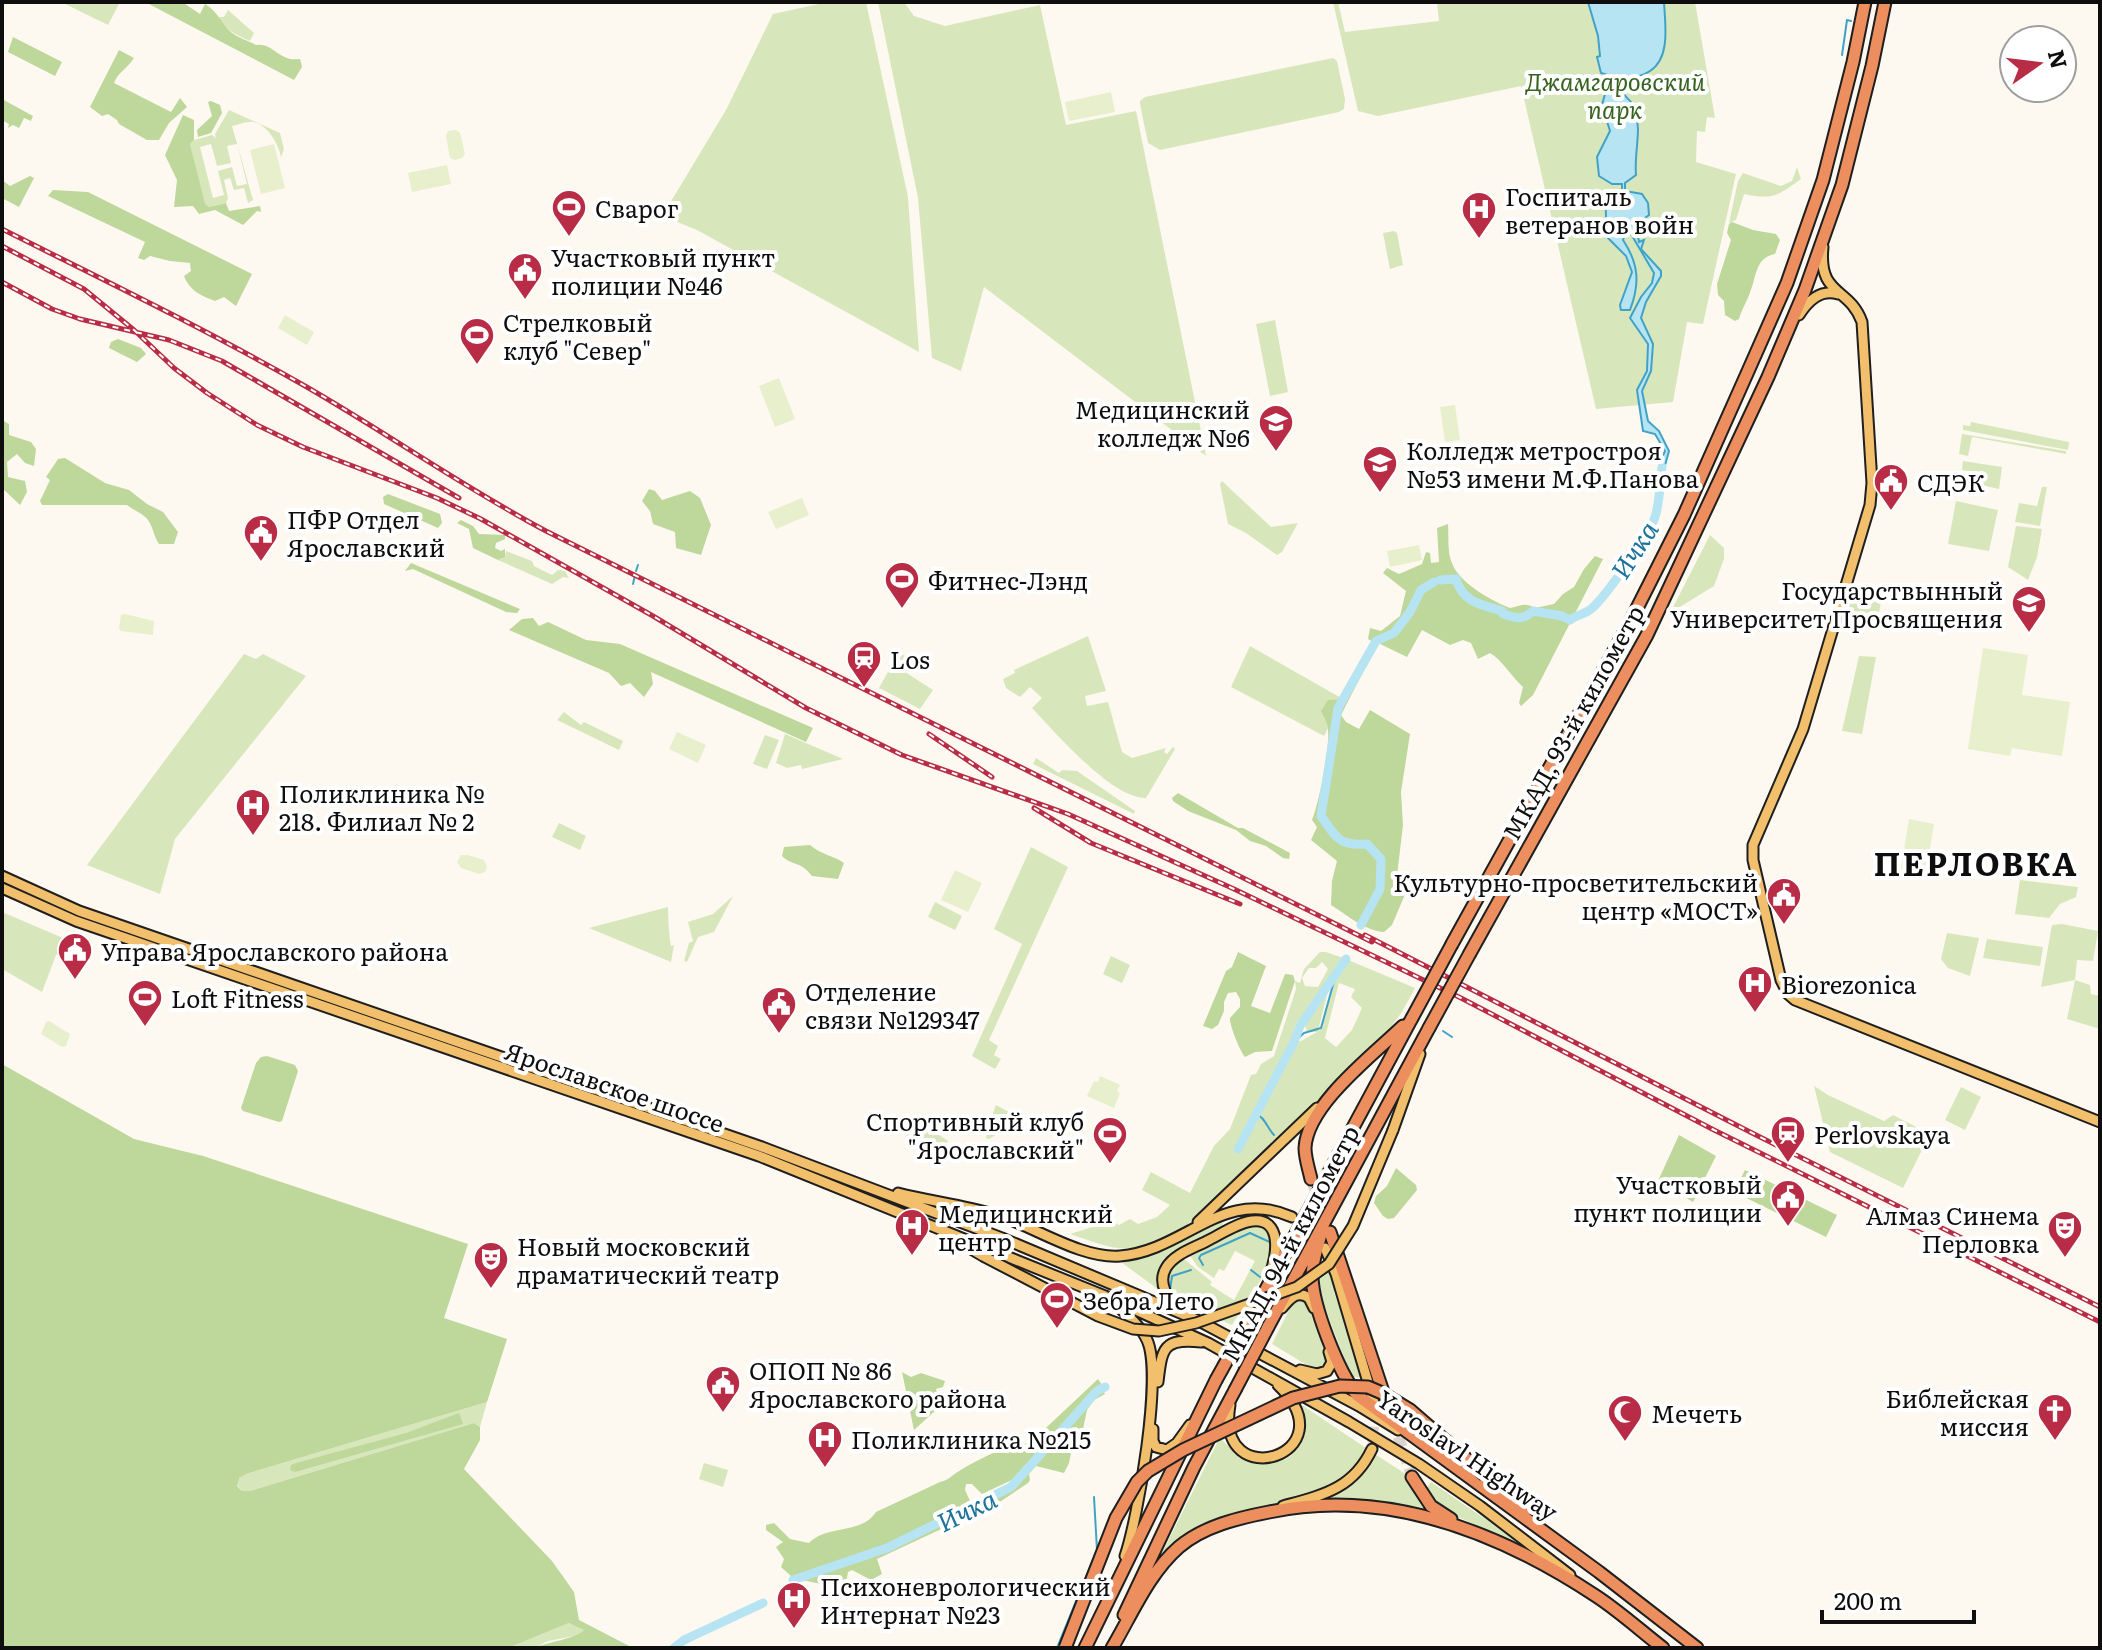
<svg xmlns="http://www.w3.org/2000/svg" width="2102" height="1650" font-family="Literata,serif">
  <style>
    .green { fill: #d7e7bb; fill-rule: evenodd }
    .forest { fill: #bed79b }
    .pitch { fill: #e7efcc }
    .water { fill: #b7e4f3; stroke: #41a2c7; stroke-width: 2 }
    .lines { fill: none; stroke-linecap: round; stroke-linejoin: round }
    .stream { stroke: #41a2c7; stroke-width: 2 }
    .river { stroke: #b7e4f3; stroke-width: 9 }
    .major-tunnel { stroke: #dad6ce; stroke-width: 9; stroke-dasharray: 9 4.5; stroke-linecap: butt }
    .highway-tunnel { stroke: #dad6ce; stroke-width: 11; stroke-dasharray: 11 5.5; stroke-linecap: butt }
    .major-casing { stroke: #1f1f1f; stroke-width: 13 }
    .highway-casing { stroke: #1f1f1f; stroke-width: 15 }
    .major { stroke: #f2c06c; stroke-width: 9 }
    .highway { stroke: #ed8e5f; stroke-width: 11 }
    .rail-casing { stroke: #b82c45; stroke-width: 5 }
    .rail { stroke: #fff; stroke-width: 2; stroke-dasharray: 6; stroke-linecap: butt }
    .major-bridge-casing { stroke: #1f1f1f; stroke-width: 13; stroke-linecap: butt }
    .highway-bridge-casing { stroke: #1f1f1f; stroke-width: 15; stroke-linecap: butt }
    .major-bridge { stroke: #f2c06c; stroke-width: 9 }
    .highway-bridge { stroke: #ed8e5f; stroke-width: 11 }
    .labels { text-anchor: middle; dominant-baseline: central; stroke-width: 8; stroke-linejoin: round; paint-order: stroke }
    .park-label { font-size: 24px; font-style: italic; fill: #376321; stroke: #fff }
    .poi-label { font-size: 24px; fill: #0e0e0e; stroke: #fff; text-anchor: start }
    .street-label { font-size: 24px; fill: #0e0e0e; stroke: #fff }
    .water-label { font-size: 26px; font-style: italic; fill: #1d739a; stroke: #fff }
    .district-label { font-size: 32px; font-weight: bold; letter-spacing: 2px; fill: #0e0e0e; stroke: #fff }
  </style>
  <rect width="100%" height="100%" fill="#fef9f0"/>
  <path class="green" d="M61,2H120L108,25Z
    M828,2H866L908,197L919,352L697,230L670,219L664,213L726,110L773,14Z
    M878,2H904L914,16L945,26L1040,5L1066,125L1136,111L1206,456L984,287L961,371L932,358L918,198Z
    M1333,2H1338L1345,32L1439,21L1437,2H1695L1715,118L1707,117L1705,132L1697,131L1696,162L1736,174L1703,324L1687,322L1673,402L1596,409L1521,86L1378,116L1358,111Z
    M228,10L254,33L250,41C238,36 223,29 219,17H224Z
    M1333,58L1337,61L1345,99L1344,109L1339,112L1160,150L1148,143L1140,104V101L1145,97Z
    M229,110L280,133L284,149L281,157C279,144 267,124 253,122C247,121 238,125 232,126L253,200L248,203L244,188L234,190L230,178L224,180L228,198L226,203L209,207L204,204L190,144L194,140L212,135L216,138L215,134ZM211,144L217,166L231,163L227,146L237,144L247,184L237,186L232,167L218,171L224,195L213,198L200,147Z
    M1797,167L1801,179C1778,196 1772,200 1744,194L1736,220L1729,223L1738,181L1743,173L1781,186L1792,181Z
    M1394,231L1397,233L1403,265L1390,269L1383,233Z
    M1275,320L1288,392L1270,396L1256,324Z
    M1971,422L2069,442L2068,450L1963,430V425L1970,426Z
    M1962,434L2066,451V454L1972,437L1968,456L1959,454Z
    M1963,461L2002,467L1999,489L1977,484L1978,473L1962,470Z
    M1222,481L1271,527L1298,523L1282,552L1277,555L1246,533L1228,524L1220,484Z
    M2042,487H2047L2040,526L2015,522L2019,503L2037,506Z
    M1956,501L1998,510L1989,551L1948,544Z
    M2016,526L2042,529L2037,557L2028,580L2008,567Z
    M1710,535L1724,548V559L1714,586L1670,613Z
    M506,551L532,561L534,566L552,575L558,570L565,571L569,578L563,577L552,584L498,560L505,557Z
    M1852,591L1882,597L1878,618L1867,616L1841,626Z
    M1088,636L1106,691L1085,696L1087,706L1108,702L1122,752L1132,758L1166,748L1164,752L1167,754L1173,747L1175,749L1146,798C1112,799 1055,732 1032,708L1042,698L1030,687L1020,697L1006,688L1003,679L1015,673L1014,670Z
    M1250,646L1343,699L1324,736L1231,687Z
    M892,651L906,656L905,672L933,690L920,709L879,688L889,670L895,672L898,665L889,658Z
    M244,654L256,659L263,654L306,676L175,839L160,894L87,865Z
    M1859,656L1876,657L1862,734L1842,731Z
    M564,712L581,725L584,722L623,741L619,750L557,720Z
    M785,734L843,759L802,769L801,765L787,768L776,763Z
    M765,735L779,740L767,769L753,764Z
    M1036,758L1059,773L1062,770L1077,771L1135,811L1134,814L1033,764Z
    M559,823L586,836L580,850L552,837Z
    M1031,847L1068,867L989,1040L998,1046L994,1055L1001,1059L995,1069L972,1056L1022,944L994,929Z
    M2020,880L2078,887L2076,897L2060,904L2049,918L2015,914Z
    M733,896L714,932L698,937L687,962L684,961L689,943L693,941L688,922L713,914Z
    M935,902L962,916L955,930L928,917Z
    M668,907C668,917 669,936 671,946L674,945L671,962L589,928Z
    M2,912L89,949L75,958L62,953L56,955L42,992L2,969Z
    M2062,924L2098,931L2093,961L2077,960L2075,980L2090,985L2091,994L2100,996V1029L2067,1019L2075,980L2041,987L2052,925Z
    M1947,933L1979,938L1970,976L1948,968L1941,959Z
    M1987,939L2043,947L2040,966L1983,958Z
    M1320,952H1326L1343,958L1296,1024L1292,1036L1295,1042L1301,1041L1317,1032H1307L1305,1025L1330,983L1318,1031L1321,1029L1336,974L1346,959L1415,988L1402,1012L1382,1039C1347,1073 1311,1107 1276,1141C1238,1178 1189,1239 1135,1248C1113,1251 1091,1241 1070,1234L1112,1221L1119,1225L1130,1219L1138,1224L1157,1217L1170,1205L1142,1190L1151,1172L1190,1193L1214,1146L1230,1129L1251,1075L1256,1074L1261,1064L1274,1056L1296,989L1295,981L1300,983L1304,969ZM1322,962L1328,969L1318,987L1305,986L1302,978L1309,968H1316ZM1339,983L1355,989L1351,997L1362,1008L1352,1030L1336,1047L1325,1038Z
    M1111,956L1130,965L1122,983L1103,974Z
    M1814,1086L1828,1095L1884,1121L1893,1115L1930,1134L1903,1188L1830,1152Z
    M1961,1087L1981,1097L1965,1130L1945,1120Z
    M996,1105L1022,1119L989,1139L986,1138L990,1124L987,1122L989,1118L991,1119Z
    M908,1121L929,1128L948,1141L945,1145L905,1135L902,1134Z
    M1255,1210L1277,1213L1290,1221C1266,1211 1247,1212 1222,1222L1224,1229L1166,1262L1160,1273L1163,1293L1121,1262C1175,1255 1206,1216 1255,1210Z
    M1254,1223C1300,1235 1246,1302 1232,1325L1177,1300L1168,1290L1167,1272L1180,1258L1184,1259L1212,1282L1210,1285L1234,1300L1255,1261L1235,1251L1224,1271L1219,1269L1214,1278L1198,1267L1190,1256L1191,1253Z
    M1330,1271L1336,1291L1334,1292L1358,1363L1357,1367L1362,1366L1366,1379L1351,1376L1323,1303L1319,1280Z
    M1301,1298L1308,1302L1328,1356L1325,1367L1315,1370L1272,1344L1294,1300Z
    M487,1402L480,1427L474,1423L250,1491H242L237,1485L238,1478L246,1474Z
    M1302,1405L1366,1448C1337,1511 1239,1503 1184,1535C1176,1539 1168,1549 1161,1555L1220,1437C1255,1482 1318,1467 1302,1405Z
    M1375,1454L1407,1475L1414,1493L1428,1514L1321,1500C1346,1491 1362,1478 1375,1454Z
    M704,1463L728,1470L723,1487L699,1479Z
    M1431,1482L1531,1550L1447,1512L1434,1503L1425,1490Z
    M569,1623L585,1629L580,1635L548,1641L534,1648H508Z"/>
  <path class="forest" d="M145,2H182L200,14L205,4C218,11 221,24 232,33C239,38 249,41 256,45C270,43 275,54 287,58C291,60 296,59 300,59L302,67L294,80Z
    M13,37L62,62L55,76L8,52Z
    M119,50L134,58C128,68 118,72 114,83L171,112L180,98L187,107L169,123L159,140H147L119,124L117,120L108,114L102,116L90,107Z
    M2,99L33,116L31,121L24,118L19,128L13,125L8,128L9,124L2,120Z
    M211,101L220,105L222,113L211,133L198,137L197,130L212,116L208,102Z
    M183,115L194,120V140L190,144L205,204L209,207L226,203L229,211L260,206L261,212L257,211L243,225L215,210L199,214L193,206L174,207L177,180L165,155Z
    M30,176L34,178L19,207L2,198V180L10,186Z
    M53,190L88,192L252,274L236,306L224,297L215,301C201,296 189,290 184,276L191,271L190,263L170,261L150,256L144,260L138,258L145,242L48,196Z
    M1732,222L1753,230L1776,234L1780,240L1775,254C1754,258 1757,278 1749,295C1746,303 1742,309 1739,319L1735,321L1725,315L1724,301L1718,295L1717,284L1731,240L1727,233L1729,224Z
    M118,339L141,348L146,354L137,362L109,348L111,342Z
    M2,420L9,424V435L31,442L36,449L34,466L25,463L17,454L7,462L8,477L25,481L27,492L20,505L2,488Z
    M65,458L105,483L129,490L147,504L163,512L178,532L174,544H159C154,537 153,527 148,520C144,514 133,510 127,505H42L40,501L50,480L46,477L58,459Z
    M649,489L655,491L662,500L690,491L700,498L711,525L701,555L676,548L675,532L653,524L650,511L642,501Z
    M388,494L440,514L442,523L438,528L384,504L383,497Z
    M461,520L473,526L479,534L505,535V539L496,543L495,548L501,551L505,549V557L498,560L473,548L469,529L457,523Z
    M1448,524C1449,537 1447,552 1452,563C1459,583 1492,601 1510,608C1520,606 1525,602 1535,608L1554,604L1563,594L1574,587L1584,569L1595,556L1603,559L1533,695L1521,706L1519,703L1523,687C1512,677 1502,660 1490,653L1478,659L1471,643L1463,640L1450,645L1422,630L1407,657L1378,643L1341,715L1346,722L1359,729L1370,710L1410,734L1401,792L1403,825L1396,884L1405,887L1406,892L1392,925L1384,932C1365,931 1347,915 1331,905L1332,881L1337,861L1311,840L1317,827L1312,820C1319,803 1330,748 1328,729C1328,723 1323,716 1321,711L1328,700L1343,699L1375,643L1368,639L1370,628L1381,631L1400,616L1406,591L1383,573L1387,568L1399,574L1422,564L1426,552L1430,553L1431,563L1439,562L1437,528Z
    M411,563L520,609L517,613L506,612L413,569L405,571Z
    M533,618L539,626L548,622L586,640L620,644L813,728L806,742L651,672L653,684L644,697L630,683L621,686L609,673L509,630L522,619Z
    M1178,793L1238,828H1243L1290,853L1289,859L1283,858L1266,846L1250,841L1236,830L1188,811L1173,801L1172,798Z
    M810,845C820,854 832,855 844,863L838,879L812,876C801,861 792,866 782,856L784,847Z
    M1238,952L1266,966L1251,1006L1270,1013L1285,974L1293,975L1295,981L1272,1051L1255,1052L1245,1057C1240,1051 1229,1024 1230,1018L1240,1007V999L1236,992L1228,993L1224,1002V1011L1218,1025L1212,1029L1203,1026L1226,971L1232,967Z
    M267,1056L295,1065L298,1071L282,1121L279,1122L243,1111L241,1108L256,1063L261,1057Z
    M2,1064L134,1139L203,1156L468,1244L444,1318L507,1339L487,1402L246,1474L239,1478L237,1486L242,1491H250L474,1423L480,1427V1440L464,1469L552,1561L574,1592L579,1620L633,1648H534C547,1642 576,1639 584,1630L569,1623L508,1648H2Z
    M1679,1135L1716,1156L1693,1202L1658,1181Z
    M1396,1168L1416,1185L1417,1190L1394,1218L1388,1219L1383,1216L1374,1203L1376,1196L1387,1186Z
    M1745,1170L1837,1215L1826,1237L1734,1192Z
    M902,1372L911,1377L921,1373L945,1381L943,1387L936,1389L940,1400L937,1409L914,1430Z
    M1098,1379L1102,1385L1014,1479L982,1494L972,1484H966L965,1490L971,1503L886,1545L792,1577L781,1567L784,1559L776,1547L783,1542L766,1530V1525L774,1523L790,1539L809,1543C828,1524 861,1535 876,1512L940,1482C948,1480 949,1478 956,1473C970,1464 992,1452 1008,1448C1016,1445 1023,1446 1032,1441Z
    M1103,1390L1105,1394L1094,1400L1087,1410L1083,1429L1075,1433L1069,1463L1064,1473L1036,1466L1029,1474L1030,1480L1028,1483L991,1508H982L973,1518L937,1531L877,1559L882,1574L871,1580L852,1570L848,1572L845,1589L797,1579L889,1549L1011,1489L1097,1393Z
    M459,1413L463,1424L295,1472L290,1470L291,1465L296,1463L406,1433Z"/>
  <path class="pitch" d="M1111,92L1115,112L1069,121L1065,102Z
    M456,130L460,133L465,154L462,158L455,160L450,158L446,136L448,131Z
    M274,144L285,188L261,194L250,150Z
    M447,165L451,184L412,192L408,173Z
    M285,315L314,332L307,345L278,328Z
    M779,378L795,419L775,427L759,386Z
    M1455,405L1460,440L1445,442L1440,407Z
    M802,498L809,515L776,529L768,512Z
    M1419,545L1422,560L1390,567L1387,551Z
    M125,614L154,621L153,635L121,631L119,628L121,615Z
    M1983,648L2028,655L2022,695L2070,702L2062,756L2012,748L2010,756L1968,749Z
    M677,732L706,745L698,763L669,749Z
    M1909,819L1934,824L1926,873L1901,869Z
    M461,855H468L484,860L487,867L485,872L479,874L461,868L457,862Z
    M955,870L982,883L968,912L941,900Z
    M49,1021L70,1034L66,1046L62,1047L41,1034L46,1022Z
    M1100,1076L1120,1085L1117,1091L1120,1093L1114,1108L1087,1096L1094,1081L1098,1082Z"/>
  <path class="water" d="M1588,2H1664C1665,23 1671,58 1650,71C1643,76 1633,77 1625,80L1621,88C1624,99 1632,99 1635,109C1642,131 1634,152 1636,175L1625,183V191L1642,194L1648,203L1649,215L1645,218V225L1636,223L1639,242L1644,240L1641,249L1661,271V276L1646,302L1641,318L1653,344L1651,371L1642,391L1648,421L1659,431L1669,451L1662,476L1661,460L1665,451L1655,434L1643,431L1637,390L1647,371L1648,344L1630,318L1641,297L1652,283L1654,273L1631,234L1625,235L1623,240C1639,264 1640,284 1630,310H1621L1620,305L1632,272L1626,256L1607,237L1605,194L1622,191V184H1612L1599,176L1597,157L1610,131L1602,105L1605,94L1614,90L1616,84L1612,76L1601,73L1597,57L1600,56L1598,36Z"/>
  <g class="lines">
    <path class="stream" d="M1842,55L1847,20L1851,21
      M636,571L638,565
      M633,584L635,575
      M1443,1031L1452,1037
      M1294,1042L1304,1033L1321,1028L1336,974
      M1256,1114C1265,1117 1267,1128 1274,1135
      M1203,1265L1199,1258L1201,1255L1250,1233L1272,1243
      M1251,1270L1260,1277
      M1170,1290L1172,1276L1191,1270
      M1057,1648L1097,1550L1094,1497"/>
    <path class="river" d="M1440,580L1456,579C1462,602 1482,605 1502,611L1503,614C1516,618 1522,621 1533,611L1562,616L1570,620C1577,615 1585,614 1591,609C1605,598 1650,533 1655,517C1660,501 1660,483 1662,467
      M1361,925L1380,889L1381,859L1367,844C1338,846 1337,838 1321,816L1338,708L1376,641L1394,633L1410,612L1421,590L1434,582
      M1238,1149L1294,1042L1300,1026L1346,959
      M793,1580L887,1548L1011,1487L1097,1391L1105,1387
      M674,1648L684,1640L763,1603"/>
    <path class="major-tunnel" d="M1292,1217L1310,1230L1320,1242
      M1372,1449L1376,1413"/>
    <path class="highway-tunnel" d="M1311,1179L1328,1224
      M1393,1421L1412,1477"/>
    <g class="major-casing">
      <path id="major" d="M1823,247C1818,297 1849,286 1862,322L1872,483L1870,505L1803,729L1753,845V860L1781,980L1788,994L1795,1000L2100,1122
        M1799,315C1808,301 1820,289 1838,294
        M2,876L79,911L762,1147L1002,1238L1197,1320L1359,1406L1398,1430
        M2,888L76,921L759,1156L1105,1296L1208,1343L1349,1422L1419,1464L1480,1506L1570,1575
        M1393,1130L1420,1054
        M898,1193C930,1201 962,1205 994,1214C1032,1225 1080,1259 1120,1256C1185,1251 1223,1186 1292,1217
        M1198,1222L1317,1108
        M954,1239L983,1256
        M1325,1248L1336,1274L1375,1406
        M1114,1303C1126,1314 1140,1325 1147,1340C1163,1374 1138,1518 1125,1556
        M1282,1308C1290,1298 1297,1290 1309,1298L1314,1308
        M1181,1310C1168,1301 1157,1283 1166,1268C1174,1254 1194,1248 1207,1241C1221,1234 1237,1223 1252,1221C1283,1217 1277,1257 1270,1273
        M1300,1370L1317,1374L1327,1371L1332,1362L1329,1352
        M1158,1382C1162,1348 1163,1338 1201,1342
        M1230,1405C1214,1497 1351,1455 1278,1385
        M1153,1429V1441L1156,1447L1167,1450L1177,1443L1190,1425
        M1283,1506C1323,1495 1353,1489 1372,1449"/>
    </g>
    <g class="highway-casing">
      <path id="highway" d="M1452,944L1630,622L1684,515L1749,369L1787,283L1823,180L1853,62L1865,2
        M1470,953L1647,635L1768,377L1805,290L1842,185L1872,66L1885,2
        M1311,1179C1309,1170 1305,1158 1305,1148C1307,1105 1373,1055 1403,1026
        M1323,1227C1319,1243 1312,1260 1312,1277C1313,1307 1338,1371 1357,1395L1599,1572L1697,1648
        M1330,1232L1390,1413
        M1251,1317L1412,1018
        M1268,1327L1429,1028
        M1485,1475L1526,1510
        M1412,1477L1431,1506L1451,1519
        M1124,1615L1194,1467L1235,1390
        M1085,1648L1216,1380
        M1112,1648C1132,1614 1149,1573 1179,1547C1204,1526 1238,1518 1269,1512C1386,1487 1499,1532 1596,1596C1619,1611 1641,1631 1663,1648"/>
    </g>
    <use href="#major" class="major"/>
    <use href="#highway" class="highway"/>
    <g class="rail-casing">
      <path id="rail" d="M2,229C104,280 207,330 305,386C387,433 463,487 546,531L1372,942
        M2,246L84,289L134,330L174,368L207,393L257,425L303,447L437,498L481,519L653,616L806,708L902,755L1068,814L1234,889L1461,998L1712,1129L2100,1322
        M2,282L52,309L80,319L169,340L222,361L459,498
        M929,734L992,777
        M1034,808L1091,843L1240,904
        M1365,935L1756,1135L2100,1307"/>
    </g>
    <use href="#rail" class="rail"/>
    <g class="major-bridge-casing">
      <path id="major-bridge" d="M983,1256L1098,1316L1133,1329L1159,1331L1196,1323L1297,1287L1329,1264L1353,1226L1393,1130"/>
    </g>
    <g class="highway-bridge-casing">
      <path id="highway-bridge" d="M1412,1018L1452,944
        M1429,1028L1470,953
        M1216,1380L1251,1317
        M1235,1390L1268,1327
        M1065,1648L1116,1518L1137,1482L1148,1471L1183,1450L1293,1398L1340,1386L1368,1387L1382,1393L1410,1410L1485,1475"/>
    </g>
    <use href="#major-bridge" class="major-bridge"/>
    <use href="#highway-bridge" class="highway-bridge"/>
  </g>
  <defs>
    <g id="stadium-pin" transform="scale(1.8)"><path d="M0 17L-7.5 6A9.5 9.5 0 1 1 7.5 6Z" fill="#b82c45" stroke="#fff"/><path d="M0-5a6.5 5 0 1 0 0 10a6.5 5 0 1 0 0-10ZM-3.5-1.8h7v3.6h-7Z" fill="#fff"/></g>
    <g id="hospital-pin" transform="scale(1.8)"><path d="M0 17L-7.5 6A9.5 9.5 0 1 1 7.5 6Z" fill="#b82c45" stroke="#fff"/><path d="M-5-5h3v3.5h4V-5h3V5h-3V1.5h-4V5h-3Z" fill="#fff"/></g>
    <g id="civic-pin" transform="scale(1.8)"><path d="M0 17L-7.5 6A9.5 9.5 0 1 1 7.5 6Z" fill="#b82c45" stroke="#fff"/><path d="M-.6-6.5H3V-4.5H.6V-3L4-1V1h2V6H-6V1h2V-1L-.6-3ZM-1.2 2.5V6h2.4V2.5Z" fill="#fff"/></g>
    <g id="university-pin" transform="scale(1.8)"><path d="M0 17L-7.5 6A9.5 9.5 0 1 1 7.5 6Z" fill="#b82c45" stroke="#fff"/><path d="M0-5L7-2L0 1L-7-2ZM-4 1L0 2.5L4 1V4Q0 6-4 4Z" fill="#fff"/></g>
    <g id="station-pin" transform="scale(1.8)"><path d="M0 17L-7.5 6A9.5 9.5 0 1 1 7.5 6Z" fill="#b82c45" stroke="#fff"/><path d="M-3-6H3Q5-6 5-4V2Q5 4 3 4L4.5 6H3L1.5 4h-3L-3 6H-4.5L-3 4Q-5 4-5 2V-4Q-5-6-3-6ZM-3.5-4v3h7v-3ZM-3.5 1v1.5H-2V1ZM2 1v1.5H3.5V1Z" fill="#fff"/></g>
    <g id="theatre-pin" transform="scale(1.8)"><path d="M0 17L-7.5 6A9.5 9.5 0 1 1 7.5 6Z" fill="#b82c45" stroke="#fff"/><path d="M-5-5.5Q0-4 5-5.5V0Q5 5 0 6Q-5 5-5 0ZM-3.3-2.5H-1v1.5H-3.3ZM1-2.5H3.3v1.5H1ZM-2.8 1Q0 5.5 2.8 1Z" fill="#fff"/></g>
    <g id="church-pin" transform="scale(1.8)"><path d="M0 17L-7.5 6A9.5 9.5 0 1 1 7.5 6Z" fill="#b82c45" stroke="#fff"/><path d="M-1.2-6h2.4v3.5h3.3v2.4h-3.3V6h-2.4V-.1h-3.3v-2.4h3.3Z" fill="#fff"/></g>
    <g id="mosque-pin" transform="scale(1.8)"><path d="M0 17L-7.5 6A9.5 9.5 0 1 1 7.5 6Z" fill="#b82c45" stroke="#fff"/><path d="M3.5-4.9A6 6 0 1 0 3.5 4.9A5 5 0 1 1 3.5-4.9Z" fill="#fff"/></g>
  </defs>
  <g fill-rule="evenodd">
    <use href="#stadium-pin" x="569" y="207"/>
    <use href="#hospital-pin" x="1479" y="209"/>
    <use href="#civic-pin" x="525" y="270"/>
    <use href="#stadium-pin" x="477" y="335"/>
    <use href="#university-pin" x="1276" y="422"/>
    <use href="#university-pin" x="1380" y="463"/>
    <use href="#civic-pin" x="1891" y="481"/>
    <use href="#civic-pin" x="261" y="532"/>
    <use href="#stadium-pin" x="902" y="579"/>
    <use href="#university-pin" x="2029" y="603"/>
    <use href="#station-pin" x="864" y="658"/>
    <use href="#hospital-pin" x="253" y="806"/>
    <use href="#civic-pin" x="1784" y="895"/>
    <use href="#civic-pin" x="75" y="950"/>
    <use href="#hospital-pin" x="1755" y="983"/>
    <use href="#stadium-pin" x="145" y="997"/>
    <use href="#civic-pin" x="779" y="1004"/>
    <use href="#station-pin" x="1788" y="1133"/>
    <use href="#stadium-pin" x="1110" y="1134"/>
    <use href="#civic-pin" x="1788" y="1197"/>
    <use href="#hospital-pin" x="912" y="1226"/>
    <use href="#theatre-pin" x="2065" y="1228"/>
    <use href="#theatre-pin" x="491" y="1259"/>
    <use href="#stadium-pin" x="1057" y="1299"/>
    <use href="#civic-pin" x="723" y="1383"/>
    <use href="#church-pin" x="2055" y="1411"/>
    <use href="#mosque-pin" x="1625" y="1412"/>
    <use href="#hospital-pin" x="825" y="1438"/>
    <use href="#hospital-pin" x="794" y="1599"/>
  </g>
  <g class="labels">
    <g class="park-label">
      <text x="1615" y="80">Джамгаровский<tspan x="1615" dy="28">парк</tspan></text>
    </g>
    <g class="poi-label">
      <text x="1505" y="195">Госпиталь<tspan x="1505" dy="28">ветеранов войн</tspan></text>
      <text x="595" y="207">Сварог</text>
      <text x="551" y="256">Участковый пункт<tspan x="551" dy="28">полиции №46</tspan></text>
      <text x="503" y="321">Стрелковый<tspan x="503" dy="28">клуб "Север"</tspan></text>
      <text x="1250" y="408" text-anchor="end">Медицинский<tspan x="1250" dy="28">колледж №6</tspan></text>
      <text x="1406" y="449">Колледж метростроя<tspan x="1406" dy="28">№53 имени М.Ф.Панова</tspan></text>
      <text x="1917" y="481">СДЭК</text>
      <text x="287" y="518">ПФР Отдел<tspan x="287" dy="28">Ярославский</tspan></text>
      <text x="928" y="579">Фитнес-Лэнд</text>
      <text x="2003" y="589" text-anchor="end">Государствынный<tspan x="2003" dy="28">Университет Просвящения</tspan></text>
      <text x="890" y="658">Los</text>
      <text x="279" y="792">Поликлиника №<tspan x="279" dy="28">218. Филиал № 2</tspan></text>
      <text x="1758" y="881" text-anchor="end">Культурно-просветительский<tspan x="1758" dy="28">центр «МОСТ»</tspan></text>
      <text x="101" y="950">Управа Ярославского района</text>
      <text x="1781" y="983">Biorezonica</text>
      <text x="805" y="990">Отделение<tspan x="805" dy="28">связи №129347</tspan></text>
      <text x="171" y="997">Loft Fitness</text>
      <text x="1084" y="1120" text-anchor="end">Спортивный клуб<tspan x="1084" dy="28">"Ярославский"</tspan></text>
      <text x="1814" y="1133">Perlovskaya</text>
      <text x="1762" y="1183" text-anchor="end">Участковый<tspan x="1762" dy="28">пункт полиции</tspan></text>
      <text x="938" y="1212">Медицинский<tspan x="938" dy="28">центр</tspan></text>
      <text x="2039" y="1214" text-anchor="end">Алмаз Синема<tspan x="2039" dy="28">Перловка</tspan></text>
      <text x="517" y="1245">Новый московский<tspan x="517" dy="28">драматический театр</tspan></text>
      <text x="1083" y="1299">Зебра Лето</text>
      <text x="749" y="1369">ОПОП № 86<tspan x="749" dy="28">Ярославского района</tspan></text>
      <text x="2029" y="1397" text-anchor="end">Библейская<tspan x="2029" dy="28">миссия</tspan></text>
      <text x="1651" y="1412">Мечеть</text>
      <text x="851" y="1438">Поликлиника №215</text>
      <text x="820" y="1585">Психоневрологический<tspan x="820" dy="28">Интернат №23</tspan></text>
    </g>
    <g class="street-label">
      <text transform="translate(1572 722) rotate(-61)">МКАД, 93-й километр</text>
      <text transform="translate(615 1086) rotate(19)">Ярославское шоссе</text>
      <text transform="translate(1289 1243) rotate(-62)">МКАД, 94-й километр</text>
      <text transform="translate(1468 1454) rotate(34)">Yaroslavl Highway</text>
    </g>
    <g class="water-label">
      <text transform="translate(1633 549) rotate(-57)">Ичка</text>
      <text transform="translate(966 1509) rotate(-26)">Ичка</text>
    </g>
    <g class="district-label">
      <text x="1976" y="862">ПЕРЛОВКА</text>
    </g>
  </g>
  <rect width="2102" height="1650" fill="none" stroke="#0e0e0e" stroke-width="8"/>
  <g transform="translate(2038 64) rotate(76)"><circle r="38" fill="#ffffff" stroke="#9f9f9f" stroke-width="2"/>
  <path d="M0-6L14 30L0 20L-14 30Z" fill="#b82c45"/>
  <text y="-12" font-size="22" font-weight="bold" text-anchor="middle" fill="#0e0e0e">N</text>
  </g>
  <path d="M1822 1610v12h152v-12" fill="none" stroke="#0e0e0e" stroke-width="4"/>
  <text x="1834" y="1610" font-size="24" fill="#0e0e0e" stroke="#ffffff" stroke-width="6" paint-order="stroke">200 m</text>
</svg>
